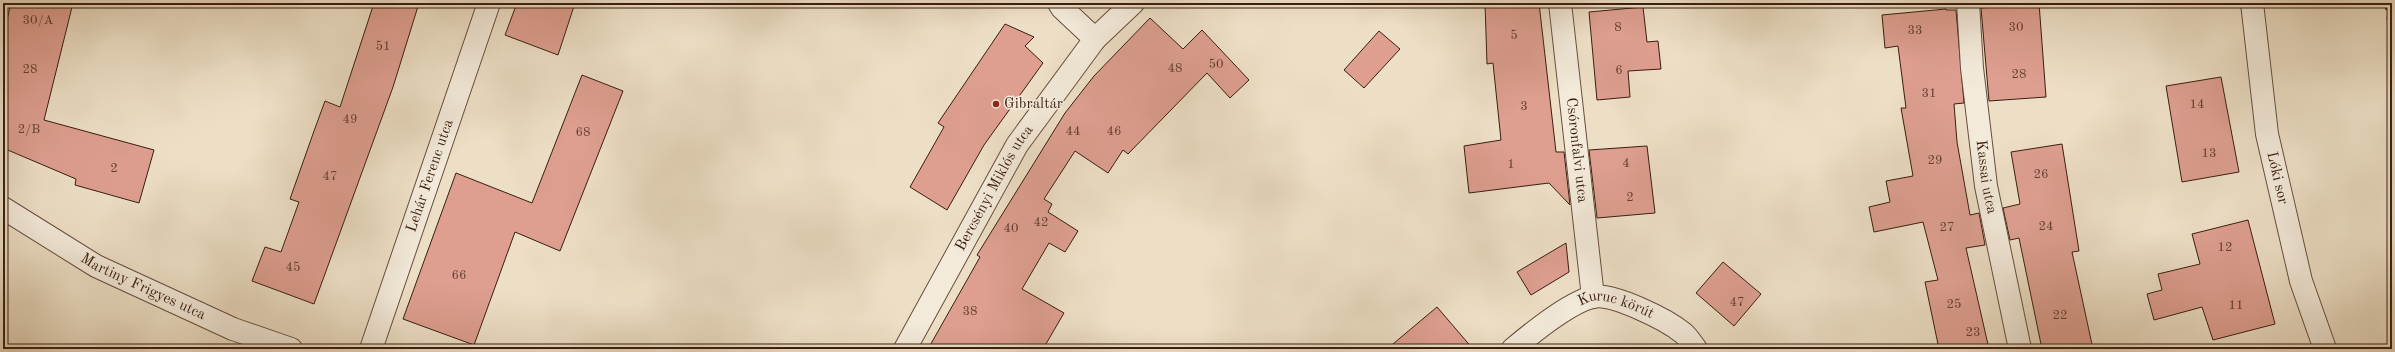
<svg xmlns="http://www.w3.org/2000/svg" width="2395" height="352" font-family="'Old Standard TT',serif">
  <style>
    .building { fill: #de9f91; stroke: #3a1d10 }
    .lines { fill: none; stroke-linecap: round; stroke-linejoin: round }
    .street-casing { stroke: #674e3e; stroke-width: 24 }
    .street { stroke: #f3eada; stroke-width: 22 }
    .rail { stroke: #3a1d10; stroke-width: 3; stroke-dasharray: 7 7; stroke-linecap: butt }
    .poi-dot { fill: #8f2418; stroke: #f3eada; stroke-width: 1.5 }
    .labels { text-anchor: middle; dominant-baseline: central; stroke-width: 3; stroke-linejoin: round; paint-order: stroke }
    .number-label { font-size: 13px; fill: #633e30 }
    .poi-label { font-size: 15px; fill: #3a1d10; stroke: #f3eada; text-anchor: start }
    .street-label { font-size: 15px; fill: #3a1d10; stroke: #f3eada }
  </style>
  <rect width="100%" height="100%" fill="#eddfc6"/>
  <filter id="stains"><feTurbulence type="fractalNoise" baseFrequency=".005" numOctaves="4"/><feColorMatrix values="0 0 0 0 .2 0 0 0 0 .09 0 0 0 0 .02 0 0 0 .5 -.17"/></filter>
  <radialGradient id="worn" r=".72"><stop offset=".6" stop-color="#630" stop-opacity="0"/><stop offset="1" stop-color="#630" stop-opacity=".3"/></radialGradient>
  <path class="building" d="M11,3H73L44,120L154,150L139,203L75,185L76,179L3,148V37Z
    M374,3H419L393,87L314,304L252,281L265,247L281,252L299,202L290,199L314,131L325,101L340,107Z
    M517,3H575L558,55L505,35Z
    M1485,3H1539L1556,152H1564L1570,205L1549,183L1469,193L1464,146L1501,140L1493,63L1487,64Z
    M2039,3L2046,97L1989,101L1981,8Z
    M1643,7L1647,42L1658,41L1661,69L1628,71L1630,97L1597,100L1589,12Z
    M1946,9V10H1956L1964,103L1954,104L1957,142L1970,215L1979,213L1985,245L1966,248L1989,349H1939L1925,282L1938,280L1923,222L1874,232L1869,207L1890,202L1886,181L1913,176L1901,108H1906L1898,46L1885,48L1882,15Z
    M1150,18L1183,49L1202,30L1249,80L1230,98L1207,73L1128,154L1123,150L1108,173L1075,151L1044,199L1052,204L1048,212L1078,231L1065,252L1049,243L1022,289L1064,313L1043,349H928L980,257L977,255L1065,113L1094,76Z
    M1005,24L1034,37L1025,46L1043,63L984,145L947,210L910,187L944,127L938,123Z
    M1379,31L1400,49L1364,88L1344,70Z
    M582,75L623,91L560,251L515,232L474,345L403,319L456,173L532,203Z
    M2221,77L2239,172L2182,182L2166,86Z
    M2062,144L2079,251L2072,252L2093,349H2042L2019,238L2010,240L2003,208L2020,204L2011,152Z
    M1647,146L1655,213L1597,218L1589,150Z
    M2248,220L2275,324L2213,340L2202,307L2154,320L2147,294L2162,290L2158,274L2200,264L2192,234Z
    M1566,243L1569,272L1531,295L1517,272Z
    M1723,262L1761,294L1734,326L1696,293Z
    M1437,307L1473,349H1387Z"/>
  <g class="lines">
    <g class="street-casing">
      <g id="street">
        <path d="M1059,3L1062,8L1095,39"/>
        <path id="s1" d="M1560,3L1593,297"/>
        <path id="s2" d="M1968,3L1972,68L1986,186L2020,349"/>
        <path id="s3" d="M2252,3L2267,134L2301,281L2325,349"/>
        <path id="s4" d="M3,208L96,266L233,329L291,349"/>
        <path id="s5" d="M371,349L489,3"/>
        <path id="s6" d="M905,349L1017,145L1095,39L1133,3"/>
        <path id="s7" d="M1513,349C1533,332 1567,304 1592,297C1612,292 1667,320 1683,333C1688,337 1692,344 1696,349"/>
      </g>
    </g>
    <use href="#street" class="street"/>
    <path class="rail" d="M2386,3L2392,46"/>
  </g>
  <circle class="poi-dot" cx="996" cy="104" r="4"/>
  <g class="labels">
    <g class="number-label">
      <text x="38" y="20">30/A</text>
      <text x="1618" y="27">8</text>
      <text x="2016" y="27">30</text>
      <text x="1915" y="30">33</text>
      <text x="1514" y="35">5</text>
      <text x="383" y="46">51</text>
      <text x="1216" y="64">50</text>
      <text x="1175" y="68">48</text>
      <text x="30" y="69">28</text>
      <text x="1619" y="70">6</text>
      <text x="2019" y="74">28</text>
      <text x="1929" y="93">31</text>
      <text x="2197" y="104">14</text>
      <text x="1524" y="106">3</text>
      <text x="350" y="119">49</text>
      <text x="29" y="129">2/B</text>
      <text x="1073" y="131">44</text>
      <text x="1114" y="131">46</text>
      <text x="583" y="132">68</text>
      <text x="2209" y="153">13</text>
      <text x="1935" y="160">29</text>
      <text x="1626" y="163">4</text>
      <text x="1511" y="164">1</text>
      <text x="114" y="168">2</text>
      <text x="2041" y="174">26</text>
      <text x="330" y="176">47</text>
      <text x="1630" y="197">2</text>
      <text x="1041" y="222">42</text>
      <text x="2046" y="226">24</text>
      <text x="1947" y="227">27</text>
      <text x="1011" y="228">40</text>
      <text x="2225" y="247">12</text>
      <text x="293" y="267">45</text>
      <text x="459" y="275">66</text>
      <text x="1737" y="302">47</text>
      <text x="1954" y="304">25</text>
      <text x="2236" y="305">11</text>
      <text x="970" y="311">38</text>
      <text x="2060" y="315">22</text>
      <text x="1973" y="332">23</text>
    </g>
    <g class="poi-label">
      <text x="1004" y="104">Gibraltár</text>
    </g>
    <g class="street-label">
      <text stroke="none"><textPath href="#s1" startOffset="148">Csóronfalvi utca</textPath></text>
      <text stroke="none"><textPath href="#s5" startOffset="183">Lehár Ferenc utca</textPath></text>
      <text stroke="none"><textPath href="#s2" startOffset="175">Kassai utca</textPath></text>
      <text stroke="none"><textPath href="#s3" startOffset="177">Lóki sor</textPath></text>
      <text stroke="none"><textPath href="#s6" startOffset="184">Bercsényi Miklós utca</textPath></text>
      <text stroke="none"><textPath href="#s4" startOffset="161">Martiny Frigyes utca</textPath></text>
      <text stroke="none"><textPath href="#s7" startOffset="120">Kuruc körút</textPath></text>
    </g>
  </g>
  <rect width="2395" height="352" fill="none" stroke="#eddfc6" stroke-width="16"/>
  <rect x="4" y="4" width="2387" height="344" fill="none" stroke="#3a1d10" stroke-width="2"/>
  <rect x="8" y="8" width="2379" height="336" fill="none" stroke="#3a1d10"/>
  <rect width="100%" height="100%" filter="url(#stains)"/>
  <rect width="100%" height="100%" fill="url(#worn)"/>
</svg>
